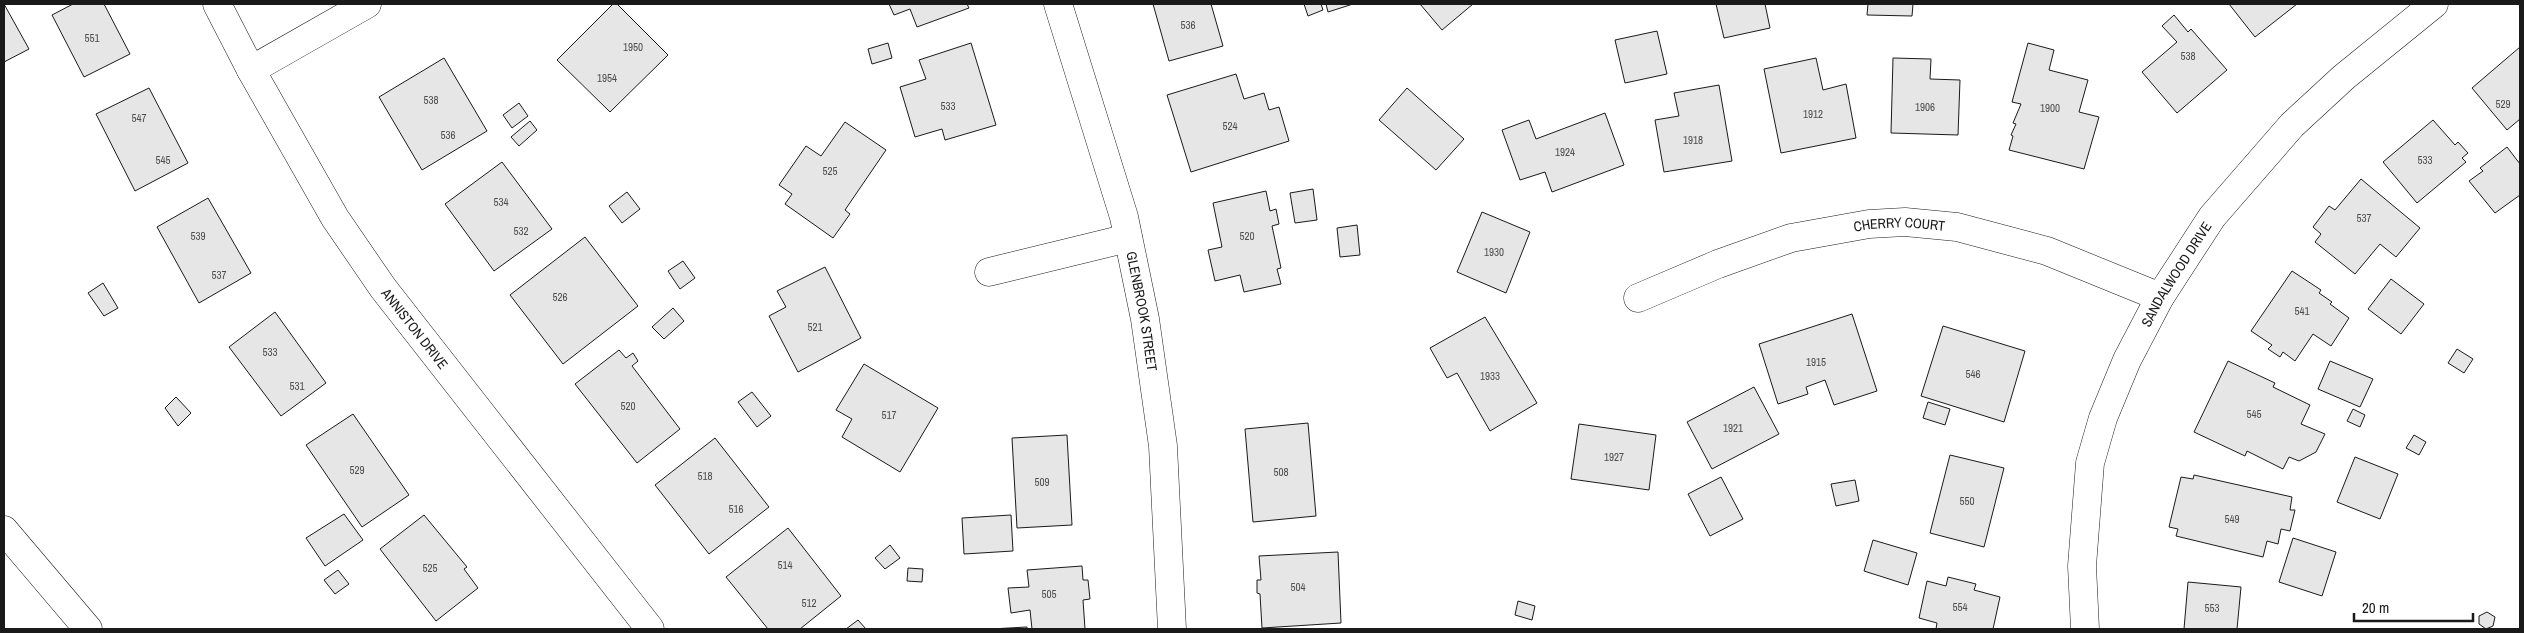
<svg xmlns="http://www.w3.org/2000/svg" width="2524" height="633" font-family="'Archivo Narrow',sans-serif">
  <style>
    .building { fill: #e6e6e6; stroke: #1a1a1a }
    .lines { fill: none; stroke-linecap: round; stroke-linejoin: round }
    .minor-casing { stroke: #1a1a1a; stroke-width: 29 }
    .tertiary-casing { stroke: #1a1a1a; stroke-width: 29 }
    .motorway-casing { stroke: #1a1a1a; stroke-width: 29 }
    .minor { stroke: #fff; stroke-width: 28 }
    .tertiary { stroke: #fff; stroke-width: 28 }
    .motorway { stroke: #fff; stroke-width: 28 }
    .labels { text-anchor: middle; dominant-baseline: central; stroke-width: 4; stroke-linejoin: round; paint-order: stroke }
    .number-label { font-size: 11px; fill: #4d4d4d }
    .street-label { font-size: 14px; fill: #1a1a1a; stroke: #fff }
  </style>
  <rect width="100%" height="100%" fill="#fff"/>
  <path class="building" d="M4,4L29,49L4,62Z
    M73,4H104L130,54L84,77L52,15Z
    M613,4H617L668,55L610,112L557,60Z
    M889,4H967L969,8L917,27L910,9L894,15Z
    M1153,4H1211L1223,46L1169,61Z
    M1304,4H1321L1323,10L1308,16Z
    M1326,4H1353L1328,12Z
    M1420,4H1473L1442,30Z
    M1716,4H1765L1770,28L1724,38Z
    M1868,4H1913L1912,16L1867,15Z
    M2229,4H2297L2255,37Z
    M2174,15L2188,32L2191,29L2227,70L2177,113L2142,72L2177,42L2162,26Z
    M1657,31L1667,74L1625,83L1615,40Z
    M888,43L892,58L872,64L868,49Z
    M971,43L996,125L945,140L942,129L915,137L900,87L926,79L919,60Z
    M2028,43L2054,50L2049,70L2088,80L2079,112L2099,117L2084,169L2009,150L2013,136L2011,135L2016,124L2013,123L2021,104L2012,102Z
    M2520,47V119L2507,130L2472,88Z
    M444,58L487,131L422,170L379,97Z
    M1816,58L1823,90L1846,84L1856,138L1781,153L1764,69Z
    M1893,58L1931,59L1930,79L1960,80L1958,135L1891,133Z
    M1236,74L1244,99L1264,93L1269,110L1279,107L1289,141L1191,172L1167,95Z
    M1719,85L1732,161L1664,172L1655,120L1679,116L1674,93Z
    M149,88L188,163L135,191L96,114Z
    M1407,88L1464,139L1436,170L1379,120Z
    M519,103L528,116L512,128L503,115Z
    M1605,113L1624,165L1552,192L1545,172L1520,180L1502,130L1529,120L1536,139Z
    M2433,120L2455,145L2458,142L2468,153L2462,158L2466,162L2417,203L2383,162Z
    M530,121L537,130L519,146L511,137Z
    M845,122L886,150L845,210L850,214L833,238L785,204L792,194L779,185L806,146L821,156Z
    M2507,147L2520,164V195L2495,213L2469,181L2483,171L2480,168Z
    M502,162L552,229L494,271L445,204Z
    M2361,179L2420,228L2396,257L2380,244L2355,274L2315,242L2321,234L2313,227L2329,206L2335,210Z
    M1313,189L1317,220L1295,223L1290,193Z
    M1266,191L1270,211L1276,209L1279,224L1272,226L1281,268L1277,269L1281,284L1244,292L1240,275L1215,281L1208,250L1222,247L1213,203Z
    M627,192L640,209L622,223L609,206Z
    M208,198L251,273L199,303L157,227Z
    M1482,212L1530,232L1506,293L1457,272Z
    M1357,225L1360,255L1340,257L1337,228Z
    M585,237L638,306L563,364L510,295Z
    M683,261L695,278L680,289L668,271Z
    M825,267L861,338L798,372L769,316L786,307L777,291Z
    M2292,271L2321,290L2319,293L2332,302L2330,304L2349,318L2331,346L2313,334L2295,361L2283,352L2280,357L2268,349L2272,345L2251,331Z
    M2391,279L2424,304L2401,334L2368,309Z
    M103,283L118,308L104,316L88,293Z
    M673,308L684,321L664,339L652,327Z
    M275,312L326,383L281,416L229,347Z
    M1852,314L1877,391L1834,405L1825,380L1806,387L1808,394L1778,404L1759,344Z
    M1485,317L1537,403L1490,431L1457,373L1447,378L1430,348Z
    M1943,326L2025,351L2004,422L1921,396Z
    M2457,349L2473,359L2464,373L2448,363Z
    M619,350L626,358L633,353L638,361L632,366L680,429L637,463L575,384Z
    M2228,361L2275,383L2273,387L2310,405L2301,424L2325,434L2316,452L2299,461L2289,457L2283,469L2247,451L2245,456L2194,432Z
    M2330,361L2373,379L2360,407L2318,389Z
    M864,364L938,408L900,472L842,437L852,419L836,410Z
    M1754,387L1779,434L1712,469L1687,422Z
    M752,392L771,416L757,427L738,402Z
    M176,397L191,413L178,426L165,408Z
    M1928,402L1950,409L1945,425L1923,418Z
    M2353,409L2365,415L2360,427L2347,421Z
    M353,414L409,495L362,527L306,445Z
    M1308,423L1316,516L1253,522L1245,429Z
    M1579,424L1656,435L1649,490L1571,479Z
    M1067,435L1072,525L1017,528L1012,438Z
    M2414,435L2426,442L2419,455L2406,448Z
    M715,438L769,507L709,554L655,485Z
    M1950,455L2004,468L1984,547L1930,533Z
    M2355,457L2398,474L2380,519L2337,502Z
    M2194,475L2292,497L2290,510H2295L2290,531L2281,529L2278,544L2267,541L2263,557L2176,536L2178,529L2169,527L2181,477L2193,479Z
    M1721,477L1743,519L1710,536L1688,494Z
    M1855,480L1859,501L1836,506L1831,484Z
    M344,514L363,540L325,566L306,538Z
    M424,515L467,567L464,569L478,588L436,621L380,549Z
    M1011,515L1013,551L964,554L962,518Z
    M788,528L841,596L800,629H768L726,577Z
    M2293,538L2336,552L2322,596L2279,582Z
    M1873,540L1917,553L1908,585L1864,571Z
    M890,545L900,558L885,569L875,558Z
    M1338,552L1341,623L1262,628L1260,594L1257,593V580H1261L1259,556Z
    M1082,566L1083,580H1088L1090,599L1083,600L1085,629H1032L1030,610L1011,613L1008,588L1029,587L1027,570Z
    M908,568L923,569L922,582L907,581Z
    M338,570L349,584L335,594L324,580Z
    M1948,577L1976,584L1974,590L2000,597L1993,629H1936L1937,623L1919,618L1927,581L1946,586Z
    M2188,582L2241,587L2237,629H2184Z
    M1518,601L1535,606L1532,620L1515,615Z
    M2487,612L2495,617L2493,626L2486,629L2479,624V616Z
    M858,620L866,629H846Z
    M1027,627V629H991Z"/>
  <g class="lines">
    <g class="minor-casing">
      <g id="minor">
        <path id="s1" d="M1058,4L1124,217L1145,319L1163,446L1172,629"/>
        <path d="M251,70L367,4"/>
        <path d="M989,272L1128,238"/>
        <path id="s2" d="M1638,298L1718,264L1791,238L1869,224L1905,222L1957,227L2047,251L2160,297"/>
        <path id="s3" d="M2085,629L2082,566L2090,463L2103,418L2127,360L2160,297L2212,217L2292,125L2344,77L2434,4"/>
      </g>
    </g>
    <g class="tertiary-casing">
      <g id="tertiary">
        <path id="s4" d="M217,4L251,70L335,218L383,288L650,629"/>
      </g>
    </g>
    <g class="motorway-casing">
      <path id="motorway" d="M4,530L88,629"/>
    </g>
    <use href="#minor" class="minor"/>
    <use href="#tertiary" class="tertiary"/>
    <use href="#motorway" class="motorway"/>
  </g>
  <g class="labels">
    <g class="number-label">
      <text x="1188" y="25">536</text>
      <text x="92" y="38">551</text>
      <text x="633" y="47">1950</text>
      <text x="2188" y="56">538</text>
      <text x="607" y="78">1954</text>
      <text x="431" y="100">538</text>
      <text x="2503" y="104">529</text>
      <text x="948" y="106">533</text>
      <text x="1925" y="107">1906</text>
      <text x="2050" y="108">1900</text>
      <text x="1813" y="114">1912</text>
      <text x="139" y="118">547</text>
      <text x="1230" y="126">524</text>
      <text x="448" y="135">536</text>
      <text x="1693" y="140">1918</text>
      <text x="1565" y="152">1924</text>
      <text x="163" y="160">545</text>
      <text x="2425" y="160">533</text>
      <text x="830" y="171">525</text>
      <text x="501" y="202">534</text>
      <text x="2364" y="218">537</text>
      <text x="521" y="231">532</text>
      <text x="198" y="236">539</text>
      <text x="1247" y="236">520</text>
      <text x="1494" y="252">1930</text>
      <text x="219" y="275">537</text>
      <text x="560" y="297">526</text>
      <text x="2302" y="311">541</text>
      <text x="815" y="327">521</text>
      <text x="270" y="352">533</text>
      <text x="1816" y="362">1915</text>
      <text x="1973" y="374">546</text>
      <text x="1490" y="376">1933</text>
      <text x="297" y="386">531</text>
      <text x="628" y="406">520</text>
      <text x="2254" y="414">545</text>
      <text x="889" y="415">517</text>
      <text x="1733" y="428">1921</text>
      <text x="1614" y="457">1927</text>
      <text x="357" y="470">529</text>
      <text x="1281" y="472">508</text>
      <text x="705" y="476">518</text>
      <text x="1042" y="482">509</text>
      <text x="1967" y="501">550</text>
      <text x="736" y="509">516</text>
      <text x="2232" y="519">549</text>
      <text x="785" y="565">514</text>
      <text x="430" y="568">525</text>
      <text x="1298" y="587">504</text>
      <text x="1049" y="594">505</text>
      <text x="809" y="603">512</text>
      <text x="1960" y="607">554</text>
      <text x="2212" y="608">553</text>
    </g>
    <g class="street-label">
      <text stroke="none"><textPath href="#s2" startOffset="274">CHERRY COURT</textPath></text>
      <text stroke="none"><textPath href="#s3" startOffset="375">SANDALWOOD DRIVE</textPath></text>
      <text stroke="none"><textPath href="#s1" startOffset="319">GLENBROOK STREET</textPath></text>
      <text stroke="none"><textPath href="#s4" startOffset="381">ANNISTON DRIVE</textPath></text>
    </g>
  </g>
  <rect width="2524" height="633" fill="none" stroke="#1a1a1a" stroke-width="10"/>
  <path d="M2354 613v8h119v-8" fill="none" stroke="#1a1a1a" stroke-width="2.5"/>
  <text x="2362" y="613" font-size="15" fill="#1a1a1a" stroke="#ffffff" stroke-width="4" paint-order="stroke">20 m</text>
</svg>
